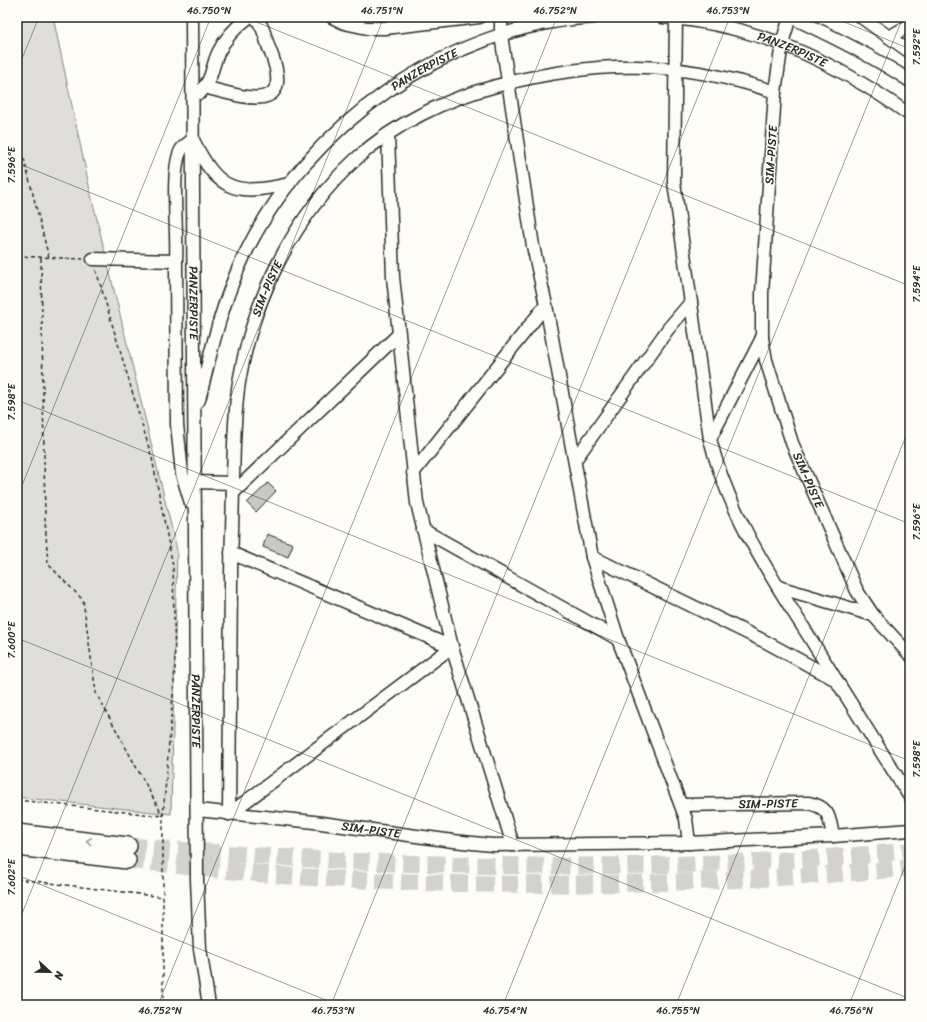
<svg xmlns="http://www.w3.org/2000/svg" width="927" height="1022" font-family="Sriracha,sans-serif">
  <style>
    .green { fill: #dfdeda; stroke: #858482 }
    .building { fill: #c9c8c4; stroke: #2b2b2b }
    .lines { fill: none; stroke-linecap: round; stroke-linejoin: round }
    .highway-tunnel { stroke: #d3d2ce; stroke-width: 17; stroke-dasharray: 17 8; stroke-linecap: butt }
    .minor-casing { stroke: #2b2b2b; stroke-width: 15 }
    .highway-casing { stroke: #2b2b2b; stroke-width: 20 }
    .path { stroke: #2b2b2b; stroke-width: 1.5; stroke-dasharray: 4 3; stroke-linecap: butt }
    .minor { stroke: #fdfcf7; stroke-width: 12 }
    .highway { stroke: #fdfcf7; stroke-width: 17 }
    .oneway { stroke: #9e9e9b }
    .ticks { fill: none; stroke: #2b2b2b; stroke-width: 1; stroke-opacity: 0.45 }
    .labels { text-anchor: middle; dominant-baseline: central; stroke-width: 3; stroke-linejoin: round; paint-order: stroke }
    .street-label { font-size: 12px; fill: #2b2b2b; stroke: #fdfcf7 }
    .neatline { fill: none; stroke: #2b2b2b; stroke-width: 1.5 }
    .ticks-label { font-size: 10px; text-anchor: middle; fill: #2b2b2b }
  </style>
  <rect width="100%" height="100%" fill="#fdfcf7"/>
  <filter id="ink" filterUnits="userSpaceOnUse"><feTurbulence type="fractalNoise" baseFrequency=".025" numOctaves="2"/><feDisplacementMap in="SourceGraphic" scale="8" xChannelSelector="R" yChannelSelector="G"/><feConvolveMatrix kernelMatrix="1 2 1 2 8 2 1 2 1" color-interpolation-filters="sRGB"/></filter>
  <g filter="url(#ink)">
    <path class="green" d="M17,17H53L91,195L177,550L171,814L17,797Z"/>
    <path class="building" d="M268,483L276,491L256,512L247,503Z
      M267,534L293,544L288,557L263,547Z"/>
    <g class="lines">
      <path class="highway-tunnel" d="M128,846C230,854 332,862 434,864C593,869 752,865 910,851
        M127,860C176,865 226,871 276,875C487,890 700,886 910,868"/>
      <g class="minor-casing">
        <g id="minor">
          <path id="s1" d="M192,17L197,880L200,949L209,1005"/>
          <path d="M332,17L344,23L367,28H385L479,17"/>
          <path d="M501,17V35L533,246L546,305L592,557L618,639L686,819L689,843"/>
          <path id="s2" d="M662,17C756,24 834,61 910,115"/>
          <path d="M676,17L674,182L710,439C728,512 770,575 810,638C843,691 876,744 910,797"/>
          <path id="s3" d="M790,17L782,43L775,92L762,293V338L766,360L792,443L857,591L873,615L910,655"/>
          <path d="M791,17C832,36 873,56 910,81"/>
          <path d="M861,17L910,52"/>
          <path d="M889,37L910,25"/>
          <path d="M204,87C240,96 296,117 271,53C265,40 265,27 255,17"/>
          <path d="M200,93C213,78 211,69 218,53C225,38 237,26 249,17"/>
          <path d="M388,135L393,277L417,503L452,647L513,845"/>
          <path d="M93,259L176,261C178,234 170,170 181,150C184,145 188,143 193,140C218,191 235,196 289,184"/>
          <path d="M176,261L177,424L182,474L191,503"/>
          <path id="s4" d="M199,400C211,351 222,302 244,256C307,125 448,26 594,17"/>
          <path d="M710,439L762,338"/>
          <path d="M575,460L668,329L691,302"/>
          <path d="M413,473L546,305"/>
          <path d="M195,482L233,483"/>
          <path d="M233,493L398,335"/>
          <path d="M423,530L618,639"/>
          <path d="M231,553L452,647"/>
          <path d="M592,557L766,642L836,680"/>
          <path d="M778,587L873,615"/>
          <path id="s5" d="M681,805L808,803C830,807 829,817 833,836"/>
          <path id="s6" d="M197,810L314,822L453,841L492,845L689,843L833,836L910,830"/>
          <path id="s7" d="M229,814C230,737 230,659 231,581C231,547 233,513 233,479C234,447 234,414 239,382C253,299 293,217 356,159C394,124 446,99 496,86C595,60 677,59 775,92"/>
          <path d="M229,814L452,647"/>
        </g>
      </g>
      <g class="highway-casing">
        <path id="highway" d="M17,833L128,846
          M17,847L127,860"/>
      </g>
      <path class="path" d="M17,131L49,258
        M17,256L83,259
        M41,258L45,520L48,564L83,600L96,693L163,816
        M96,270L152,458L173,566L175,670L163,816V1005
        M17,800L162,816
        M17,879L163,897"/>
      <use href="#minor" class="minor"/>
      <use href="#highway" class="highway"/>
    </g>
    <defs><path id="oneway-chevron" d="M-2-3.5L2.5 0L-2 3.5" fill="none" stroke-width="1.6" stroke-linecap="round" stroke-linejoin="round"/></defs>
    <use class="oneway" href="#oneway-chevron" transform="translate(89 841) rotate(-174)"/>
  </g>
  <path class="ticks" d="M244,17L910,286M832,17L910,49M17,71L39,17M17,163L910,524M17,400L910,761M17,498L211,17M17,638L910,999M17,875L338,1005M17,926L384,17M158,1005L557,17M331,1005L730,17M503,1005L903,17M676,1005L910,426M849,1005L910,854"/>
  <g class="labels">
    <g class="street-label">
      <text stroke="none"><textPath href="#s2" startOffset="135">PANZERPISTE</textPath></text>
      <text stroke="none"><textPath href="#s4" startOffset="415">PANZERPISTE</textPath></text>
      <text transform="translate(771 155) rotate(-86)">SIM-PISTE</text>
      <text stroke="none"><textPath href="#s7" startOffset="530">SIM-PISTE</textPath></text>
      <text stroke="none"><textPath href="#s1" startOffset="286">PANZERPISTE</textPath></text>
      <text stroke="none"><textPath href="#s3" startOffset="473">SIM-PISTE</textPath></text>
      <text stroke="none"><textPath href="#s1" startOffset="694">PANZERPISTE</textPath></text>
      <text stroke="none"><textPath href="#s5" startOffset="87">SIM-PISTE</textPath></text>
      <text stroke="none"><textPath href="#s6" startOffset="175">SIM-PISTE</textPath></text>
    </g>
  </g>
  <rect width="927" height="1022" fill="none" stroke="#fdfcf7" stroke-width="44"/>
  <g transform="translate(50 972) rotate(112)" stroke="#fdfcf7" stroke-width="3" paint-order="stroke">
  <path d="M0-3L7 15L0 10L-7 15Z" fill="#2b2b2b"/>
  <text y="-6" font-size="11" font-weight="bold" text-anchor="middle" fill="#2b2b2b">N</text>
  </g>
  <rect x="22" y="22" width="883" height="978" class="neatline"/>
  <g class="ticks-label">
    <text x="209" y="14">46.750°N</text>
    <text x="382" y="14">46.751°N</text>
    <text x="555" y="14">46.752°N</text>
    <text x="728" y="14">46.753°N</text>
    <text transform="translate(916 47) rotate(-90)" y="4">7.592°E</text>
    <text transform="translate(11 165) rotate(-90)" y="4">7.596°E</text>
    <text transform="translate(916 284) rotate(-90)" y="4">7.594°E</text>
    <text transform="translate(11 402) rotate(-90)" y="4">7.598°E</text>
    <text transform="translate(916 522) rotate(-90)" y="4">7.596°E</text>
    <text transform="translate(11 640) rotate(-90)" y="4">7.600°E</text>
    <text transform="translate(916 759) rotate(-90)" y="4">7.598°E</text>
    <text transform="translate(11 877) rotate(-90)" y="4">7.602°E</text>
    <text x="160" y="1014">46.752°N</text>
    <text x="333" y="1014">46.753°N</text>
    <text x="505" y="1014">46.754°N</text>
    <text x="678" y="1014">46.755°N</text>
    <text x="851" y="1014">46.756°N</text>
  </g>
</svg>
